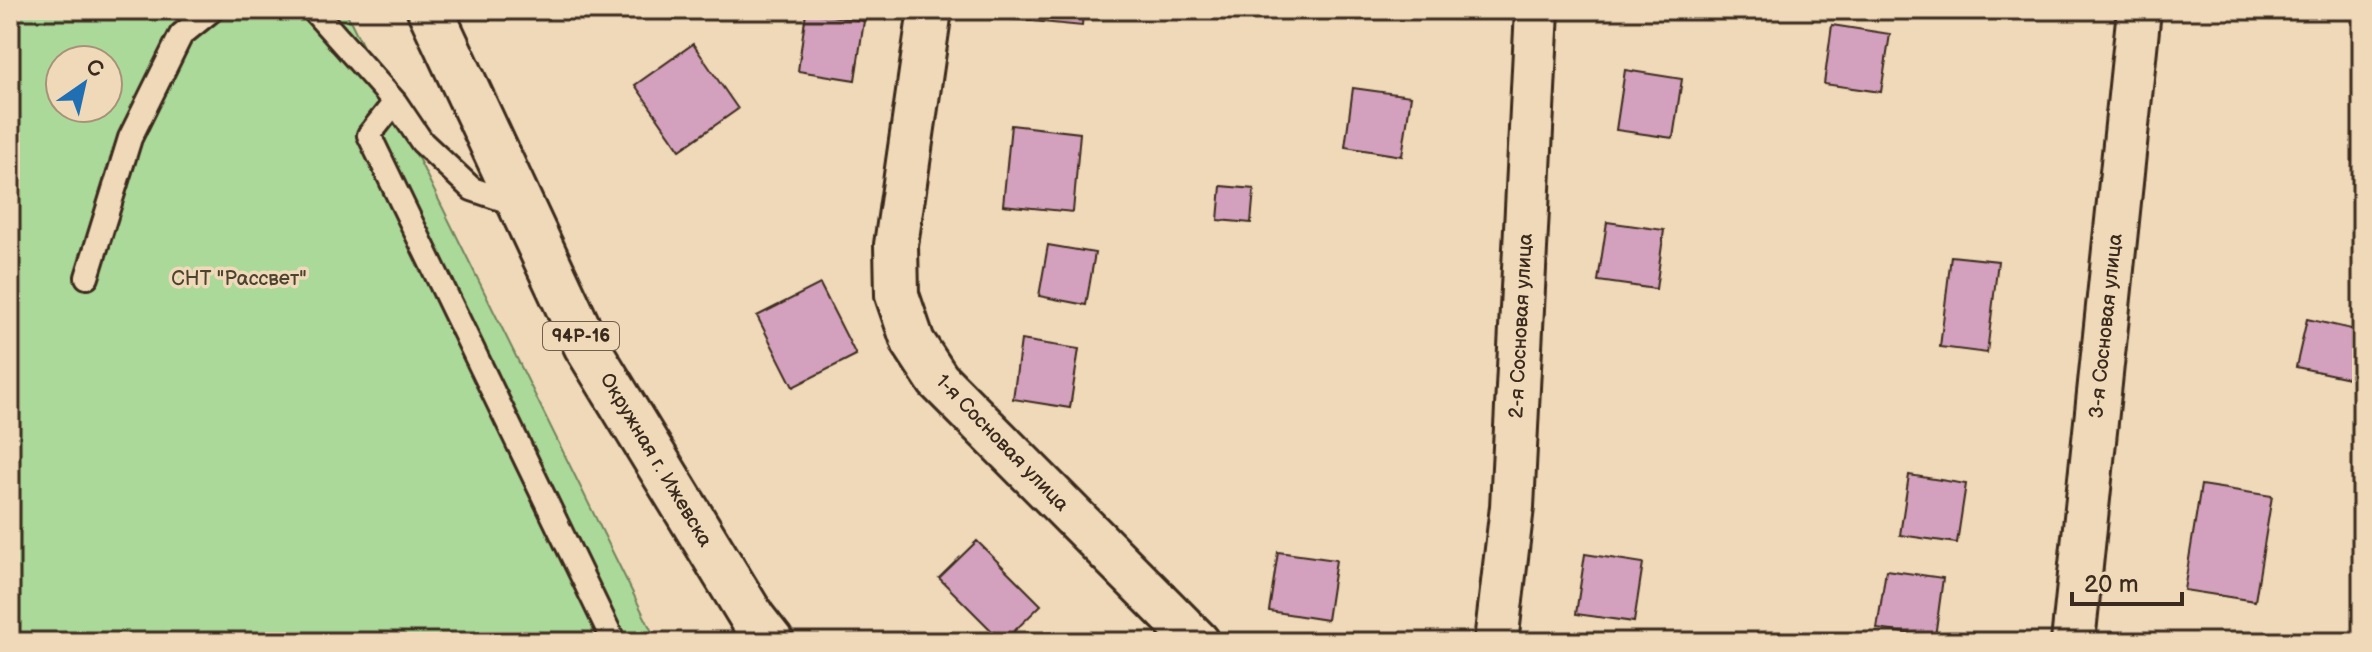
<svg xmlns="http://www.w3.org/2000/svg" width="2372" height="652" font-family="'Balsamiq Sans',sans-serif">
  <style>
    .green { fill: #aad999; stroke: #72825c; stroke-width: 2; fill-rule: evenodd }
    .building { fill: #d3a1bd; stroke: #3b2a1e; stroke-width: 2 }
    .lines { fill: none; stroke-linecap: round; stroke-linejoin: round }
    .service-casing { stroke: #3b2a1e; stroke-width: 28 }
    .minor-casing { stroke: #3b2a1e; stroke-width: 48 }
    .primary-casing { stroke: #3b2a1e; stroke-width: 50 }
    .service { stroke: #efd9b8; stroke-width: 22 }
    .minor { stroke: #efd9b8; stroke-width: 42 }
    .primary { stroke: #efd9b8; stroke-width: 44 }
    .labels { text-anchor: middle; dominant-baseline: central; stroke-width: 7; stroke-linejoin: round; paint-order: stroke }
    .shield { fill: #efd9b8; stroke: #715e4c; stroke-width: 2 }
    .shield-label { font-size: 18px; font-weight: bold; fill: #3b2a1e }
    .park-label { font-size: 20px; fill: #4c4430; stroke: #efd9b8 }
    .street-label { font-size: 20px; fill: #3b2a1e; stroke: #efd9b8 }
  </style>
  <rect width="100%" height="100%" fill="#efd9b8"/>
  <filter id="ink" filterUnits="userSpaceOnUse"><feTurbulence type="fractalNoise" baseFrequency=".0125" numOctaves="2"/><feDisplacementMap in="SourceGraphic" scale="16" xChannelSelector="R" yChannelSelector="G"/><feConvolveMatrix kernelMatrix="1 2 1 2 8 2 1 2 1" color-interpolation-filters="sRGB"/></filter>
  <g filter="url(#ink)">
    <path class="green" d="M10,10H345L657,642H10ZM60,60H108V108H60Z"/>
    <path class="building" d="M1013,10H1083L1082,26L1012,19Z
      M806,12L864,21L855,80L798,71Z
      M2362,20V65L2356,64Z
      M1832,25L1890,34L1881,92L1824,84Z
      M693,44L738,109L680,150L635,85Z
      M1625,70L1682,79L1673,138L1616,130Z
      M1353,88L1411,96L1402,156L1345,147Z
      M1011,125L1080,133L1073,212L1003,205Z
      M1221,186L1254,189L1251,223L1218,220Z
      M1607,222L1664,230L1656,289L1598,281Z
      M1048,245L1095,253L1086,305L1039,296Z
      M1951,256L1998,261L1987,353L1940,347Z
      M820,284L856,355L793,387L757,316Z
      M2307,319L2360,331L2349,378L2296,367Z
      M1021,340L1079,349L1070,408L1013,399Z
      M1909,475L1966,484L1957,543L1900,535Z
      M2201,485L2272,496L2255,601L2184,590Z
      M977,541L1041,605L1003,642L939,578Z
      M1278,552L1336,560L1327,620L1269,611Z
      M1585,554L1643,563L1634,622L1576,614Z
      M1886,570L1943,578L1935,637L1877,629Z"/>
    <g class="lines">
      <g class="service-casing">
        <path id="service" d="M313,10L395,102L369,135L614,642
          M395,102L422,142L472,189L519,205
          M87,277L130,138L181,35L212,10"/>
      </g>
      <g class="minor-casing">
        <path id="minor" d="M930,10L896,245L897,295L913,342L938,380L1198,642
          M1496,642L1512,507L1537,10
          M2073,642L2139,10"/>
      </g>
      <g class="primary-casing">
        <path id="primary" d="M430,10L586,345L753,619L771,642"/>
      </g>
      <use href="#service" class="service"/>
      <use href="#minor" class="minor"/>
      <use href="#primary" class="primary"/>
    </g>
  </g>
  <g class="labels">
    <rect class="shield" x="543" y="322" width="76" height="28" rx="6"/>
    <g class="shield-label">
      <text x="581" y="336">94Р-16</text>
    </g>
    <g class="park-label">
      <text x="239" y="279">СНТ "Рассвет"</text>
    </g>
    <g class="street-label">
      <text transform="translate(1521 326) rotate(-87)">2-я Сосновая улица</text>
      <text transform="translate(2106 326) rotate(-84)">3-я Сосновая улица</text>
      <text transform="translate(1002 443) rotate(46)">1-я Сосновая улица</text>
      <text transform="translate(656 460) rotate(59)">Окружная г. Ижевска</text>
    </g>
  </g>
  <rect width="2372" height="652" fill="none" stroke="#efd9b8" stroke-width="40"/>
  <rect x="20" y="20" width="2332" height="612" fill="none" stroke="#3b2a1e" stroke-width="3" filter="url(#ink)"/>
  <g transform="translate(84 84) rotate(34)"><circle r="38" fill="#efd9b8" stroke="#a7937a" stroke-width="2"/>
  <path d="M0-6L14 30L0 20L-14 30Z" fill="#1f6fb2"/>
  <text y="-12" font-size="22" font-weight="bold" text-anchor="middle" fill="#3b2a1e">С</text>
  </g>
  <path d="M2072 592v12h110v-12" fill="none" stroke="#3b2a1e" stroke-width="4"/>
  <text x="2084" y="592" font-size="24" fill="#3b2a1e" stroke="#efd9b8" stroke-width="6" paint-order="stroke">20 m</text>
</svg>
